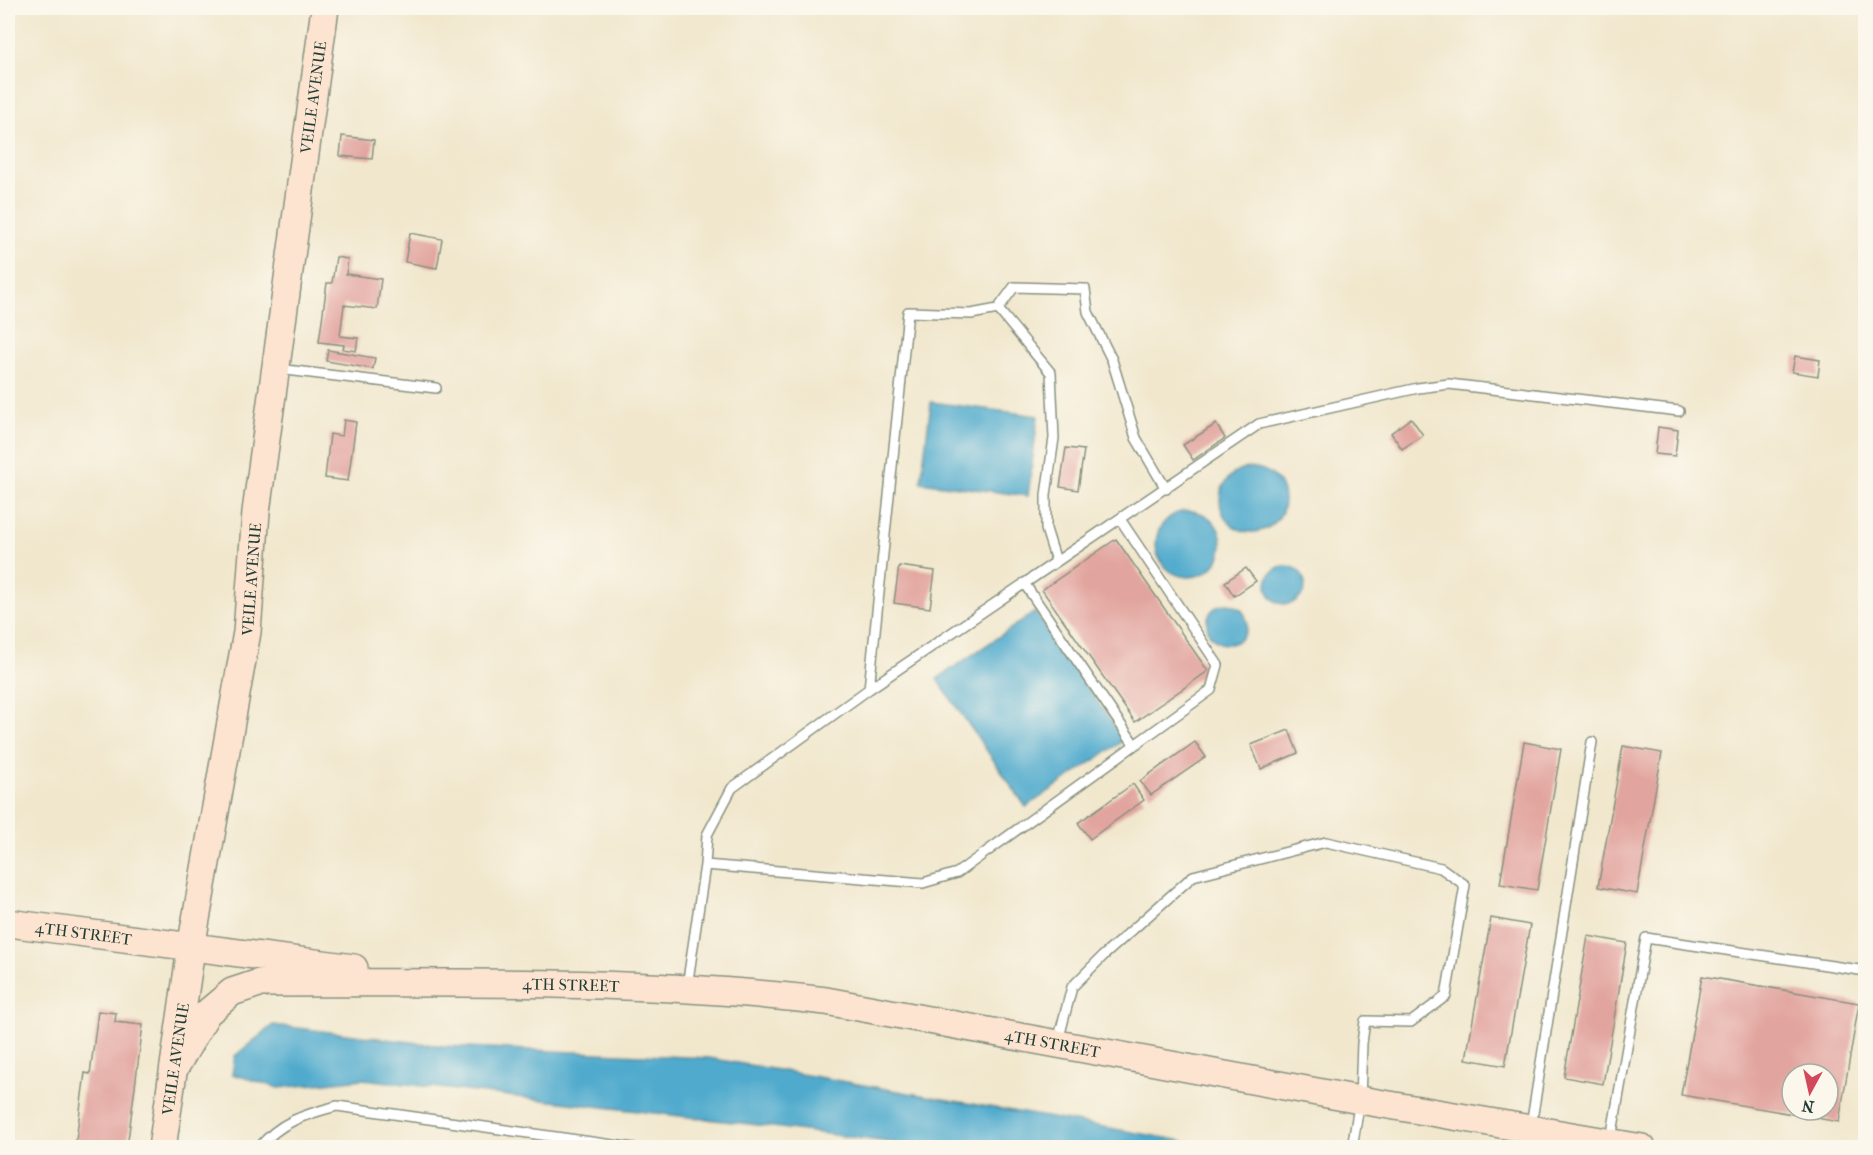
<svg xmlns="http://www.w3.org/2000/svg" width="1873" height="1155" font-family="'IM FELL French Canon',serif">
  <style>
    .water { fill: #50aacd; stroke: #387480; stroke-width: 1.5 }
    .building { fill: #e2a49f; fill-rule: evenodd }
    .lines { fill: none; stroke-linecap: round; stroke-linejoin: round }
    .lane-casing { stroke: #889280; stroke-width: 12 }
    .secondary-casing { stroke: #889280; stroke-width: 30 }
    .lane { stroke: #fff; stroke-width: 9 }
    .secondary { stroke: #fde4d0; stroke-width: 27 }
    .labels { text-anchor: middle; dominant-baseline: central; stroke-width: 6; stroke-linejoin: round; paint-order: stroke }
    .street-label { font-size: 16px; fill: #1f3d34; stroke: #fbf7ec }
  </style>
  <rect width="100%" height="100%" fill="#fbf7ec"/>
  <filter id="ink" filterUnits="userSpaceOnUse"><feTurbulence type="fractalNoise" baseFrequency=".0167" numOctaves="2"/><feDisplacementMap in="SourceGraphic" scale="12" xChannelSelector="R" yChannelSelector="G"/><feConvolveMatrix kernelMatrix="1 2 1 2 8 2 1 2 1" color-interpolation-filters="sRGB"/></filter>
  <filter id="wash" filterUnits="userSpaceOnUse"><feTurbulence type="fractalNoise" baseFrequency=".008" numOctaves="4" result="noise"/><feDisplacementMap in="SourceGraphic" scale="24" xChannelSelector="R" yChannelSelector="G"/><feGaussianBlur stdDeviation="1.35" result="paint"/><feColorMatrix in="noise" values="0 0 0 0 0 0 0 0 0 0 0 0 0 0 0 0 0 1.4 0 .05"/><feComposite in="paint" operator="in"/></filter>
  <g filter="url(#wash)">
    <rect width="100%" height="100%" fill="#f1e7cd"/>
    <path class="water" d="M931,402L1038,416L1028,496L921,482Z
      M1220 500a32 32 0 1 1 64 0a32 32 0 1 1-64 0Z
      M1156 544a33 33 0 1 1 66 0a33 33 0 1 1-66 0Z
      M1267 585a19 19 0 1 1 38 0a19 19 0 1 1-38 0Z
      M1207 624a20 20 0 1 1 40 0a20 20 0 1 1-40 0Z
      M1035,612L1124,740L1026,807L937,679Z
      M273,1025L443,1046L709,1058L1217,1147H926L758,1125L363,1079L279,1088L232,1074L235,1056Z"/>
    <g id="blocks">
      <path class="building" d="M342,136L374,140L372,159L340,156Z
        M410,233L442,239L437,268L405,262Z
        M336,257L348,259L346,274L381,279L377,309L344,305L340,336L358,338L356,351L343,349L344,345L319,342L327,283H332Z
        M328,350L375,358L373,369L326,361Z
        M1795,356L1820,360L1818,376L1792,372Z
        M1411,418L1423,435L1402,449L1391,433Z
        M344,420L356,422L348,481L325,478L330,434L342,436Z
        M1216,424L1225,438L1193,460L1183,445Z
        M1658,427L1678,430L1675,456L1655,454Z
        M1066,448L1084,450L1078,490L1060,487Z
        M1116,539L1208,671L1135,722L1042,590Z
        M899,566L935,571L930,608L894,603Z
        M1246,568L1256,581L1234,596L1225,582Z
        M1289,730L1298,753L1261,769L1251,745Z
        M1195,742L1206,757L1151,795L1140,781Z
        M1524,742L1561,749L1537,890L1500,884Z
        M1623,746L1662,753L1637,894L1598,887Z
        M1133,784L1144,800L1090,839L1078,823Z
        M1491,918L1530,925L1505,1066L1466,1059Z
        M1588,936L1627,943L1603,1084L1564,1077Z
        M1702,976L1859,1003L1839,1122L1681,1095ZM1792,1074H1828V1110H1792Z
        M98,1011L116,1013L115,1022L143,1025L127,1148H75L85,1073L90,1074Z"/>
    </g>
  </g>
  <g filter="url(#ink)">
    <use href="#blocks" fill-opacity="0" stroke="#889280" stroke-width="1.5"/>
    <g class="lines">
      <g class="lane-casing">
        <path id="lane" d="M278,369L436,388
          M1056,561L1046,529V495L1054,438L1051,373L998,309L1014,287L1085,289L1088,312L1112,360L1136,438L1166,489
          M1024,583L1134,744
          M869,689L908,312L971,314L998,309
          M705,865L923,883L957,873L1211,690L1218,665L1120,519
          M687,987L705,865L707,835L732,788L869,689L1259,424L1418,388L1449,384L1679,411
          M1058,1041L1072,987L1103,956L1193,876L1326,842L1441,868L1465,885L1446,996L1411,1022L1365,1021L1362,1043L1360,1100L1352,1148
          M1531,1126L1592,742
          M1611,1139L1646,938L1866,971
          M259,1148C279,1122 306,1114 337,1106L634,1148"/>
      </g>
      <g class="secondary-casing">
        <g id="secondary">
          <path id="s1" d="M8,923L354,968"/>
          <path id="s2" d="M174,1069L207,1013L232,992L259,983C448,983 638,979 826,1001L1360,1100L1642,1148"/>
          <path id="s3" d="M162,1148L192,942L247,632L256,512L325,8"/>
        </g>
      </g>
      <use href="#lane" class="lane"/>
      <use href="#secondary" class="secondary"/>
    </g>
  </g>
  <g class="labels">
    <g class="street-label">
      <text stroke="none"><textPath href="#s3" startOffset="1062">VEILE AVENUE</textPath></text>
      <text stroke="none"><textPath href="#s3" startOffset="576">VEILE AVENUE</textPath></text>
      <text stroke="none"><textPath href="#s1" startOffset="76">4TH STREET</textPath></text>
      <text stroke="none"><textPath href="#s2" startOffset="438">4TH STREET</textPath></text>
      <text stroke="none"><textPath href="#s2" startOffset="924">4TH STREET</textPath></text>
      <text stroke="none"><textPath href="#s3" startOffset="90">VEILE AVENUE</textPath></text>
    </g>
  </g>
  <rect width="1873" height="1155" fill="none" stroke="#fbf7ec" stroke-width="30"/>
  <g transform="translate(1810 1092) rotate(188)"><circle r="28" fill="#fbf7ec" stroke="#a3ada2" stroke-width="1.5"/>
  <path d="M0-4.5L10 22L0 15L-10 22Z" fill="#d1495b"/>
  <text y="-9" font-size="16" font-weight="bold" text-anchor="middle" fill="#1f3d34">N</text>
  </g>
</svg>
